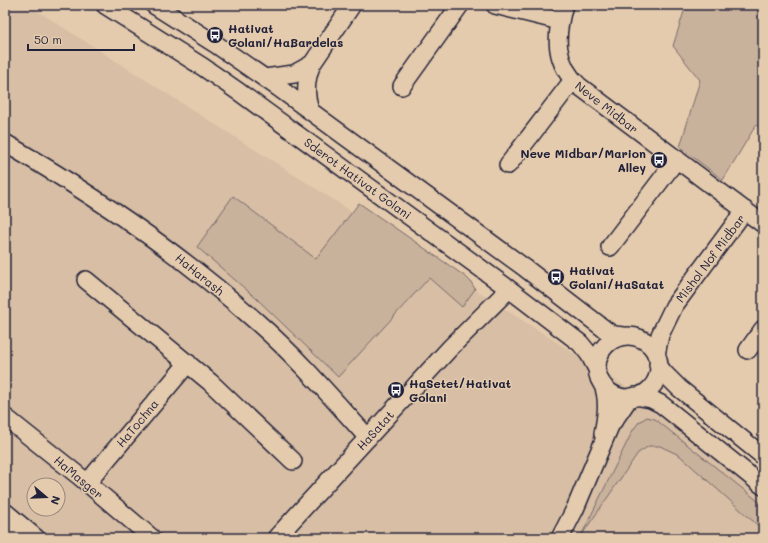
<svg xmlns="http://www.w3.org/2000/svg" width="768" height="543" font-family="Mali,sans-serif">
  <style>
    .built { fill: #d7bea4; fill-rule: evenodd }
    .green { fill: #c9b29c; stroke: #766a6c }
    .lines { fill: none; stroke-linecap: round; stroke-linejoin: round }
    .minor-casing { stroke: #22223b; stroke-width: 20 }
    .minor { stroke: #e5cbad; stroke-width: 17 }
    .labels { text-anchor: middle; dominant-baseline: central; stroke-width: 3; stroke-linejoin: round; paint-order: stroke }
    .poi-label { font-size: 12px; font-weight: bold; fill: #22223b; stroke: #e5cbad; text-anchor: start }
    .street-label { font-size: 12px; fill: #22223b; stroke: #e5cbad }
  </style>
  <rect width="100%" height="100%" fill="#e5cbad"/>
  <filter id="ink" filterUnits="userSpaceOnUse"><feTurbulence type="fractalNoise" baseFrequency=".025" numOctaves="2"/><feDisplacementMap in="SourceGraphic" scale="8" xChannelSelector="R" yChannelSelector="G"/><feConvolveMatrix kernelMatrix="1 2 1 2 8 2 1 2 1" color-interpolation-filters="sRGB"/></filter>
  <g filter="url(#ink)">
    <path class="built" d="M5,5H28L763,474V538H5ZM34,485H58V509H34Z"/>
    <path class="green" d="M686,5H763V130L756,125L723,180L680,147L700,80L673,46Z
      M233,196L316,259L359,203L466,277L471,282L475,289L462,307L429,278L338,377L257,299L197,247Z
      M647,417L655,419L763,505V530L679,455L660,446H649L638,453L581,536L633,430L639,422Z"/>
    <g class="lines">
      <g class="minor-casing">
        <path id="minor" d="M105,5L203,67L239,92L509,289L580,343L589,354L597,369
          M154,5L217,45L276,86L525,268L607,331L614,335L624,336
          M495,5L560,21
          M564,5C555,36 554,63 579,86L763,224
          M265,78L294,74L312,64
          M402,86L460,5
          M310,111C305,94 305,80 312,64L352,5
          M5,143C94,195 180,253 257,322C297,357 332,398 368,438
          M508,165L573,80
          M610,247L677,159
          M86,280L210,382L293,461
          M597 367a31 31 0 1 1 62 0a31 31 0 1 1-62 0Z
          M748,350L763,329
          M656,355L660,335L674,306L745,210
          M658,365L664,373L679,388L763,456
          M635,396L651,399L661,404L763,486
          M5,417L79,476L152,538
          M603,434C606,418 609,401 603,385
          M87,483L188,363
          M5,512L36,538
          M6,538L18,523
          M276,538L450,348L509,289
          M560,538L575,509L610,426L630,397"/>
      </g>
      <use href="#minor" class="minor"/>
    </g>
  </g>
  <defs>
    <g id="bus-disc" transform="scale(0.9)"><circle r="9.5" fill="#22223b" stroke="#e5cbad"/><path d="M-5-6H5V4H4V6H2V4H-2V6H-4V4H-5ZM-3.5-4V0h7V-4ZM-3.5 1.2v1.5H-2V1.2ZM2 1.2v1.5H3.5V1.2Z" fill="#fff"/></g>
  </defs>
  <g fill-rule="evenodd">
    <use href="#bus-disc" x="215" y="35"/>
    <use href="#bus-disc" x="659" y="160"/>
    <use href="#bus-disc" x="556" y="277"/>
    <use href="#bus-disc" x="396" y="390"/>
  </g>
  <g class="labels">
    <g class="poi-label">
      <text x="228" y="28">Hativat<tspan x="228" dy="14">Golani/HaBardelas</tspan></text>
      <text x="646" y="153" text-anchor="end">Neve Midbar/Marion<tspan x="646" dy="14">Alley</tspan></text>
      <text x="569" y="270">Hativat<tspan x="569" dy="14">Golani/HaSatat</tspan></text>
      <text x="409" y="383">HaSetet/Hativat<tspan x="409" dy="14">Golani</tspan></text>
    </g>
    <g class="street-label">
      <text transform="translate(607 107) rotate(38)">Neve Midbar</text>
      <text transform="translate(358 178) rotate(36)">Sderot Hativat Golani</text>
      <text transform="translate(710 258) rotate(-53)">Mishol Nof Midbar</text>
      <text transform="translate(200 274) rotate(39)">HaHarash</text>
      <text transform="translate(137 423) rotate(-50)">HaTochna</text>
      <text transform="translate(375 430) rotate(-48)">HaSatat</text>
      <text transform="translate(79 477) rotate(40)">HaMasger</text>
    </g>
  </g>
  <rect width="768" height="543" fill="none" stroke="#e5cbad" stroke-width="20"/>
  <rect x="10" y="10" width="748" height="523" fill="none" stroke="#22223b" stroke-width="1.5" filter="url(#ink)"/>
  <g transform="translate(46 497) rotate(109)"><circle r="19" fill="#e5cbad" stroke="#97877f"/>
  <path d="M0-3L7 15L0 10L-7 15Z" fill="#22223b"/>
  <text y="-6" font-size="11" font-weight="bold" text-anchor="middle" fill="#22223b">N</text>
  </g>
  <path d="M28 44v6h106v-6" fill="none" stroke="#22223b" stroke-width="2"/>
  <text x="34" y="44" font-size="12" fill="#22223b" stroke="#e5cbad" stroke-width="3" paint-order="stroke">50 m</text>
</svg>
